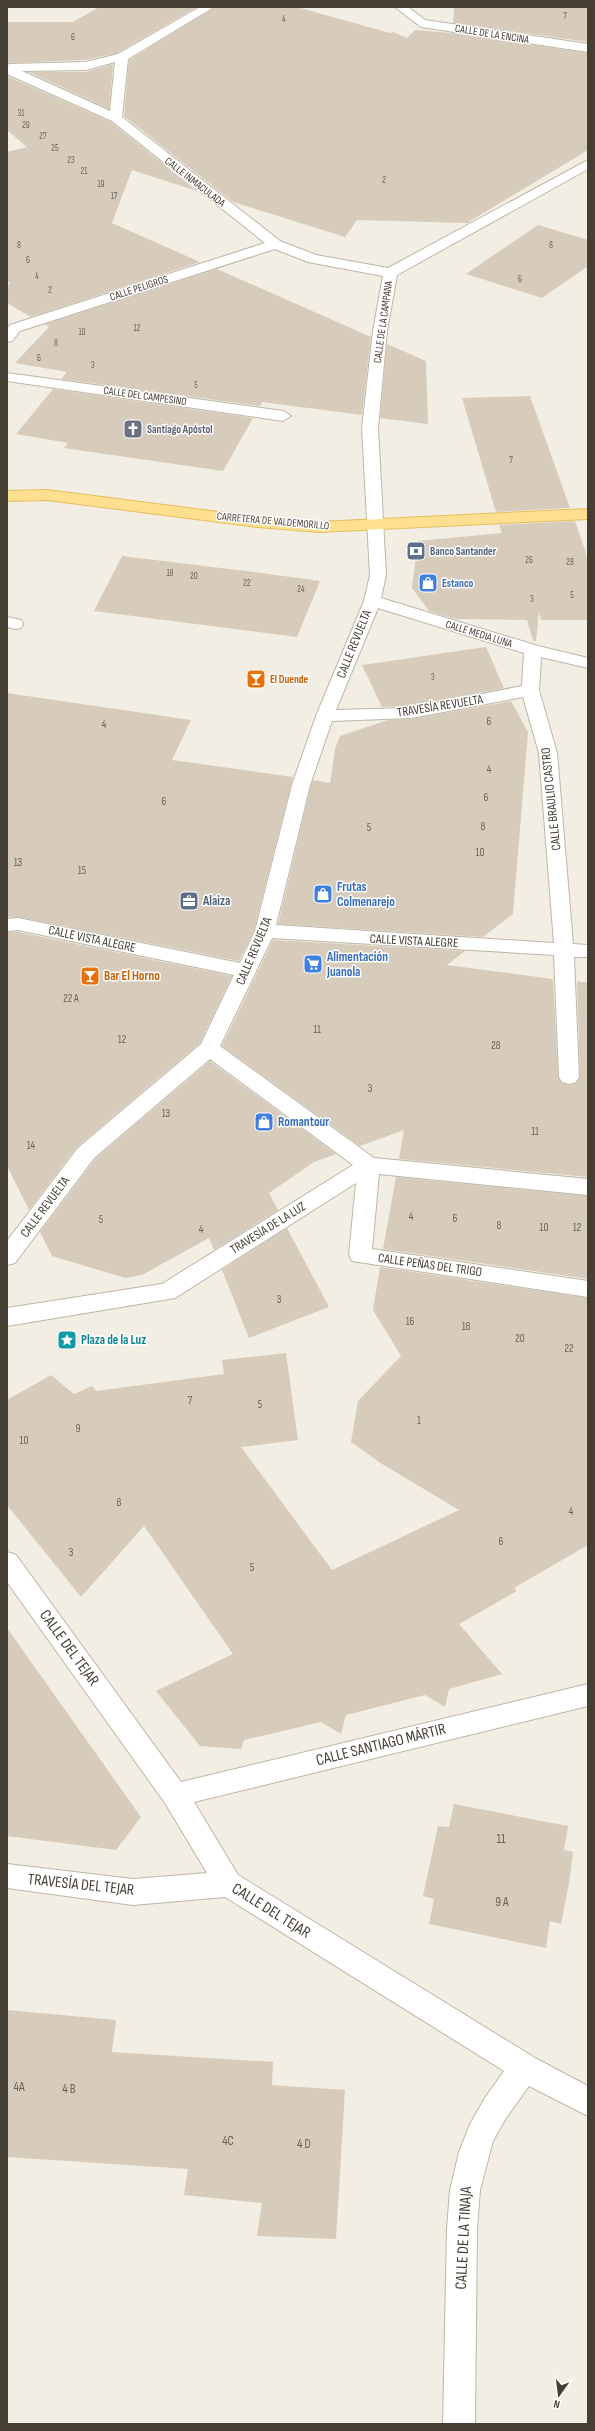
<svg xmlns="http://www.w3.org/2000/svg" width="595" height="2431" font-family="'Sofia Sans Condensed',sans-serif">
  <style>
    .building { fill: #d7ccbc }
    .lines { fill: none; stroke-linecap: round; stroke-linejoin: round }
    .service-casing { stroke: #beb6a6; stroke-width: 2 }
    .pedestrian-casing { stroke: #beb6a6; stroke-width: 2 }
    .minor-casing { stroke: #beb6a6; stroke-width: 2 }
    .primary-casing { stroke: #e7bd5d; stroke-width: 2 }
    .service { fill: #fff; fill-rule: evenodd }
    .pedestrian { fill: #fff; fill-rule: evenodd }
    .minor { fill: #fff; fill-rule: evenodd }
    .primary { fill: #ffdf90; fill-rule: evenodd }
    .labels { text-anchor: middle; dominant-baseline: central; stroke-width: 3; stroke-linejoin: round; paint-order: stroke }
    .far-number-label { font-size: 9px; fill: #6a6255 }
    .far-street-label { font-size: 11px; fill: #453e33; stroke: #fff }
    .far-worship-label { font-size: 11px; font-weight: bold; fill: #5b616d; stroke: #fff; text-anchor: start }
    .far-service-label { font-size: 11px; font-weight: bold; fill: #4e5e75; stroke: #fff; text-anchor: start }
    .far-shop-label { font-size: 11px; font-weight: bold; fill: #366cbe; stroke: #fff; text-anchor: start }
    .far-food-label { font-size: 11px; font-weight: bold; fill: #c56008; stroke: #fff; text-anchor: start }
    .number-label { font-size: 11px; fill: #6a6255 }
    .street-label { font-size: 13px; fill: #453e33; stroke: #fff }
    .shop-label { font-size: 13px; font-weight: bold; fill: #366cbe; stroke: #fff; text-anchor: start }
    .service-label { font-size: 13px; font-weight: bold; fill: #4e5e75; stroke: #fff; text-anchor: start }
    .food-label { font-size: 13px; font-weight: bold; fill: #c56008; stroke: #fff; text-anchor: start }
    .culture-label { font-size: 13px; font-weight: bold; fill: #0d838f; stroke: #fff; text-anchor: start }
    .near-number-label { font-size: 13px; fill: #6a6255 }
    .near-street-label { font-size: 16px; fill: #453e33; stroke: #fff }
  </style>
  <rect width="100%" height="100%" fill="#f2eee3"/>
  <path class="building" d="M99,7H197L117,53L86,60L7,63V22H73Z
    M215,7H297L390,33L393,32L407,38L415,30L452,33L588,53V150L467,223L357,220L345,237L233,202L124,116L129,60Z
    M454,7H588V42L453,23Z
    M113,64L109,109L29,72H86Z
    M7,76L111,122L197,191L132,170L112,223L200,262L31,317L7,303V287L10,283L7,281V152L27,147L7,130Z
    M538,225L588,240V266L542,298L466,274Z
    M217,269L371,337L362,415L262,402L260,406L61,379L67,372L15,363L49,327L45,324Z
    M387,344L426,361L428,424L380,418Z
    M53,389L253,418L223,471L64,448L68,443L16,434Z
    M530,396L570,508L496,512L462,398Z
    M575,521L586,553L588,566V620H541L539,612L536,641H533L527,620L455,619L429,611L412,588L418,541L502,533L499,525Z
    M122,556L262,573L320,581L297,637L94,611Z
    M486,647L504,688L411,706L382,707L362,665Z
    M7,693L191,720L172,760L293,777L254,930L239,961L18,917H7Z
    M511,701L528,732L513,914L483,937L278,924L311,785L313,780L330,783L335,749L340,736L388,720L411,719Z
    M7,932H18L232,976L200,1043L77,1147L29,1210L7,1166Z
    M273,940L465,951L447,965L553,979L558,1077L562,1083L569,1085L576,1083L580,1077L577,981L588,983V1177L399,1159L404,1130L360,1146L222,1046Z
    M210,1061L336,1154L314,1162L269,1193L278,1210L214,1250L209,1238L142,1275L125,1278L52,1256L40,1232L95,1159Z
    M396,1177L588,1196V1279L383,1249Z
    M287,1228L329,1307L249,1338L222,1270Z
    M380,1267L588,1298V1545L514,1588L517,1591L459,1624L502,1674L449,1689L445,1707L425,1695L346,1715L341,1734L321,1722L244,1740L241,1749L200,1746L156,1691L233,1654L144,1526L81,1597L7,1505V1400L51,1375L74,1394L92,1386L96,1391L224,1374L222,1360L286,1353L298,1440L241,1447L332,1570L459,1510L382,1464L351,1442L358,1401L401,1356L373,1310Z
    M7,1628L141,1817L116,1850L7,1836Z
    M454,1804L568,1826L564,1850L573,1852L569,1883L561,1924L550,1921L546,1948L429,1924L434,1899L423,1896L438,1826L449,1827Z
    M7,2010L116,2020L112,2052L273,2062L272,2085L345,2090L336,2239L257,2236L262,2203L184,2195L188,2169L7,2157Z"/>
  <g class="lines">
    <g class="service-casing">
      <path id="service" d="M7,617L21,620L23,624L21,628L15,629L7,627Z"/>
    </g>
    <g class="pedestrian-casing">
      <path id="pedestrian" d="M7,373L283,411L291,416L283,421L7,381Z"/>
    </g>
    <g class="minor-casing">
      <path id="minor" d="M200,7H214L128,59L122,117L280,241L316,255L388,268L588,160V169L397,275L387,331L378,428L386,575L381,598L538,646L588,658V668L541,657L539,690L557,753L573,944L588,945V957H574L579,1077L576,1082L569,1084L562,1082L559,1077L554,955L272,938L220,1046L374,1158L588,1179V1195L379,1174L372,1249L588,1281V1297L352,1261L349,1255L356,1183L175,1298L7,1326V1308L162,1284L353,1165L210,1059L94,1158L15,1263L7,1265V1241L78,1148L201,1044L234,975L18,930L7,931V919L18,918L240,963L255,931L292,785L316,716L364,601L370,575L362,428L373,331L383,276L308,262L275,249L20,331L12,341L7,342V329L10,325L265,243L112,121L7,74V65L10,64L86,62L118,54ZM115,62L110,111L22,71L86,70ZM378,608L524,653L522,686L411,708L336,710ZM523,697L539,753L554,943L276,925L310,785L332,721L411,718Z
        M395,7H408L425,20L588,44V52L421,27Z
        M7,1552L16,1555L181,1782L588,1684V1706L194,1802L238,1875L535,2058L588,2086V2116L529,2086L506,2118L493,2141L480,2190L477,2229L475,2424H443L447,2229L450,2190L459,2152L470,2124L485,2098L504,2071L225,1897L133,1905L7,1888V1864L133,1879L207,1873L165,1803L7,1582Z"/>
    </g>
    <g class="primary-casing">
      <path id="primary" d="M47,490L258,517L319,522L588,509V519L319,532L258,527L47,500L7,501V491Z"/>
    </g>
    <use href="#service" class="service"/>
    <use href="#pedestrian" class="pedestrian"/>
    <use href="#minor" class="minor"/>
    <use href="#primary" class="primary"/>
  </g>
  <defs>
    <g id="church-square" transform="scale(1)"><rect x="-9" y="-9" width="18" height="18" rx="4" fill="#6b7280" stroke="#fff"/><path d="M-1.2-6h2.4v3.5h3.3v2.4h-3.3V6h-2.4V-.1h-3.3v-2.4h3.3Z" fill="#fff"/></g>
    <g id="bank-square" transform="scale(1)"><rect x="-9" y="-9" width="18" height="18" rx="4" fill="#5c6f8a" stroke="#fff"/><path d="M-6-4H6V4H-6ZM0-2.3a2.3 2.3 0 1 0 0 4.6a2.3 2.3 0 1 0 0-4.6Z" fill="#fff"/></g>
    <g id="shop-square" transform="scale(1)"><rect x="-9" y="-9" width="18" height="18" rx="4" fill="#3f7fe0" stroke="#fff"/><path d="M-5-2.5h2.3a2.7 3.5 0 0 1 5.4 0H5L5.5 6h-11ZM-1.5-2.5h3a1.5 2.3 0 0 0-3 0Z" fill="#fff"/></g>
    <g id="bar-square" transform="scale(1)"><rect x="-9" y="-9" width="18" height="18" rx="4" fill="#e8710a" stroke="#fff"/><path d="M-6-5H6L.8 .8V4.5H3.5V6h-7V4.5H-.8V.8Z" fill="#fff"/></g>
    <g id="office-square" transform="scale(1)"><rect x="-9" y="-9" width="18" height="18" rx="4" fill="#5c6f8a" stroke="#fff"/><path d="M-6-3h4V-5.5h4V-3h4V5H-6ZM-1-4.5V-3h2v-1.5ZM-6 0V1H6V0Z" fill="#fff"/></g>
    <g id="supermarket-square" transform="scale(1)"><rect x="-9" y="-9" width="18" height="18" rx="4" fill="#3f7fe0" stroke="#fff"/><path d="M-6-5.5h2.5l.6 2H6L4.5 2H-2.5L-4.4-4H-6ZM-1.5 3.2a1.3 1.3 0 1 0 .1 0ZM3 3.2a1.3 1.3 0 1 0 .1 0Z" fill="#fff"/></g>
    <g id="sight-square" transform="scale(1)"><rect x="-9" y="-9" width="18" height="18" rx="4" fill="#0f9aa8" stroke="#fff"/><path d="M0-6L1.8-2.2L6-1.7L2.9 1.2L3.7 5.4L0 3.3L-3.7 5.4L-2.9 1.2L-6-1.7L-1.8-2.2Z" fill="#fff"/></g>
  </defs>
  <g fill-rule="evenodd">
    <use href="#church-square" x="133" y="429"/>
    <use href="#bank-square" x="416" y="551"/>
    <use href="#shop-square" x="428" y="583"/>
    <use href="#bar-square" x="256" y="679"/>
    <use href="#shop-square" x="323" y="894"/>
    <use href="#office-square" x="189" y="901"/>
    <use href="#supermarket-square" x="313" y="964"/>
    <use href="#bar-square" x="90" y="976"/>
    <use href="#shop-square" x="264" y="1122"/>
    <use href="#sight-square" x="67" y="1340"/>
  </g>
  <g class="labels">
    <g class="far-number-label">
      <text x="565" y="16">7</text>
      <text x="284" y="19">4</text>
      <text x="73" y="37">6</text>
      <text x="21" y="113">31</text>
      <text x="26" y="125">29</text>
      <text x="43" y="136">27</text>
      <text x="55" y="148">25</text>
      <text x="71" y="160">23</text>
      <text x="84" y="171">21</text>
      <text x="384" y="180">2</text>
      <text x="101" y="184">19</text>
      <text x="114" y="196">17</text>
      <text x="19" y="245">8</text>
      <text x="551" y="245">8</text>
      <text x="28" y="260">6</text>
      <text x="37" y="276">4</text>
      <text x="520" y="279">6</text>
      <text x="50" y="290">2</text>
      <text x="137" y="328">12</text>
      <text x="82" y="332">10</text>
      <text x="56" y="343">8</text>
      <text x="39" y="358">6</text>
      <text x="93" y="365">3</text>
      <text x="196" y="385">5</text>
      <text x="511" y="460">7</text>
      <text x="529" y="560">26</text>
      <text x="570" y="562">28</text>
      <text x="170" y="573">18</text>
      <text x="194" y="576">20</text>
      <text x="247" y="583">22</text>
      <text x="301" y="589">24</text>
      <text x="572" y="595">5</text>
      <text x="532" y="599">3</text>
      <text x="433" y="677">3</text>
    </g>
    <g class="far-street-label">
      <text transform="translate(492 34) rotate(9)">CALLE DE LA ENCINA</text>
      <text transform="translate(195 182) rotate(38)">CALLE INMACULADA</text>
      <text transform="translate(139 288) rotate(-18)">CALLE PELIGROS</text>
      <text transform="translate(383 322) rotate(-82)">CALLE DE LA CAMPANA</text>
      <text transform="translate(145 396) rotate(8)">CALLE DEL CAMPESINO</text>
      <text transform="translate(273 521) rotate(5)">CARRETERA DE VALDEMORILLO</text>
      <text transform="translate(479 634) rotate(17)">CALLE MEDIA LUNA</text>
    </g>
    <g class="far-worship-label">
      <text x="147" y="429">Santiago Apóstol</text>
    </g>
    <g class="far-service-label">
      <text x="430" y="551">Banco Santander</text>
    </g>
    <g class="far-shop-label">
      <text x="442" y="583">Estanco</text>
    </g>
    <g class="far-food-label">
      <text x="270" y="679">El Duende</text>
    </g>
    <g class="number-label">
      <text x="489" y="721">6</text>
      <text x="104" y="724">4</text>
      <text x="489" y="769">4</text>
      <text x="486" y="797">6</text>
      <text x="164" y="801">6</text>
      <text x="483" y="826">8</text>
      <text x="369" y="827">5</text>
      <text x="480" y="852">10</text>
      <text x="18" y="862">13</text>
      <text x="82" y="870">15</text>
      <text x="71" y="998">22 A</text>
      <text x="317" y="1029">11</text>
      <text x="122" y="1039">12</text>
      <text x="496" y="1045">28</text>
      <text x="370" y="1088">3</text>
      <text x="166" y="1113">13</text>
      <text x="535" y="1131">11</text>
      <text x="31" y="1145">14</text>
      <text x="411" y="1216">4</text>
      <text x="455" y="1218">6</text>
      <text x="101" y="1219">5</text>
      <text x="499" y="1225">8</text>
      <text x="544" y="1227">10</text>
      <text x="577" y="1227">12</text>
      <text x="201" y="1229">4</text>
      <text x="279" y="1299">3</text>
      <text x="410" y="1321">16</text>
      <text x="466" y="1326">18</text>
      <text x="520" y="1338">20</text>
      <text x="569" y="1348">22</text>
      <text x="190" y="1400">7</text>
      <text x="260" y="1404">5</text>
      <text x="419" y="1420">1</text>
      <text x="78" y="1428">9</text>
      <text x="24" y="1440">10</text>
      <text x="119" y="1502">8</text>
      <text x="571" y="1511">4</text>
      <text x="501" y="1541">6</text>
      <text x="71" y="1552">3</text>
      <text x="252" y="1567">5</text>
    </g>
    <g class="street-label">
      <text transform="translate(354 644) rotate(-68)">CALLE REVUELTA</text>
      <text transform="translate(440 706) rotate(-9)">TRAVESÍA REVUELTA</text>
      <text transform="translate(551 799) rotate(-96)">CALLE BRAULIO CASTRO</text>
      <text transform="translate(92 939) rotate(12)">CALLE VISTA ALEGRE</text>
      <text transform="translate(414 941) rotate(3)">CALLE VISTA ALEGRE</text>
      <text transform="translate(254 951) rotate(-67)">CALLE REVUELTA</text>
      <text transform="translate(45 1207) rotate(-53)">CALLE REVUELTA</text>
      <text transform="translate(268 1228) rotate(-32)">TRAVESÍA DE LA LUZ</text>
      <text transform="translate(430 1265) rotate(8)">CALLE PEÑAS DEL TRIGO</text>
    </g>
    <g class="shop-label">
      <text x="337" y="887">Frutas<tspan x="337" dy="15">Colmenarejo</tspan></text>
      <text x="327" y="957">Alimentación<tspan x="327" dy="15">Juanola</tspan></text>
      <text x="278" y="1122">Romantour</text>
    </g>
    <g class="service-label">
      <text x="203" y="901">Alaiza</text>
    </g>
    <g class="food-label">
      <text x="104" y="976">Bar El Horno</text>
    </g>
    <g class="culture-label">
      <text x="81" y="1340">Plaza de la Luz</text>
    </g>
    <g class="near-number-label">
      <text x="501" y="1839">11</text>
      <text x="502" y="1902">9 A</text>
      <text x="19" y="2087">4A</text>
      <text x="69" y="2089">4 B</text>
      <text x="228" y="2141">4C</text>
      <text x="304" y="2144">4 D</text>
    </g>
    <g class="near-street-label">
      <text transform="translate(69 1648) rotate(54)">CALLE DEL TEJAR</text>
      <text transform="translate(381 1745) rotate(-14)">CALLE SANTIAGO MÁRTIR</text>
      <text transform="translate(81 1885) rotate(6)">TRAVESÍA DEL TEJAR</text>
      <text transform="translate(271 1911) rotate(32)">CALLE DEL TEJAR</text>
      <text transform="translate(464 2238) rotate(-87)">CALLE DE LA TINAJA</text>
    </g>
  </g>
  <rect width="595" height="2431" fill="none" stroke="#453e33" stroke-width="16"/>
  <g transform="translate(559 2395) rotate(194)" stroke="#ffffff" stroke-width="3" paint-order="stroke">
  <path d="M0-3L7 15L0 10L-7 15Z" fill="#453e33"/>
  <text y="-6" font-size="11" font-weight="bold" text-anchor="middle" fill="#453e33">N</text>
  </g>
</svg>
